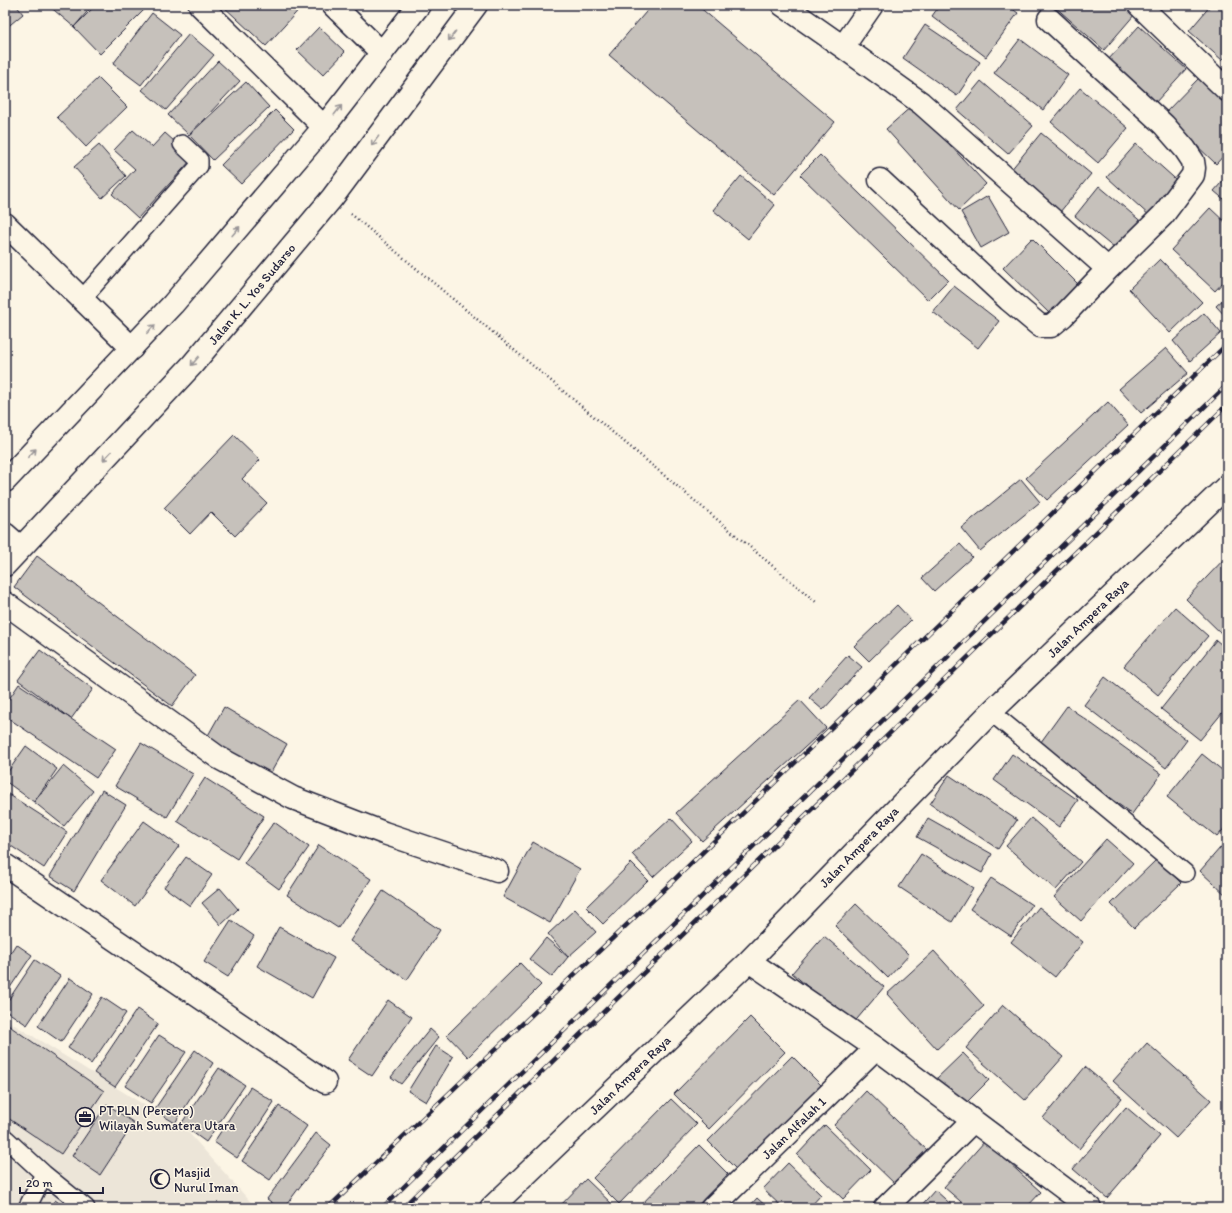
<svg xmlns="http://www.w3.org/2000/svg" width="1232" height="1213" font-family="Itim,sans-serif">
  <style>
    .built { fill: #ece5d8 }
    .building { fill: #c6c1bb; stroke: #22223b }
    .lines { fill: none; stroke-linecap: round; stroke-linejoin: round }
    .service-casing { stroke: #22223b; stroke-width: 20 }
    .minor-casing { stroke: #22223b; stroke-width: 25 }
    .primary-casing { stroke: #22223b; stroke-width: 25 }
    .path { stroke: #22223b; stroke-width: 2.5; stroke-dasharray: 1 3; stroke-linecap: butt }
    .service { stroke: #fcf5e5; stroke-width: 17 }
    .minor { stroke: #fcf5e5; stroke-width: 22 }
    .primary { stroke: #fcf5e5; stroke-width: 22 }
    .rail-casing { stroke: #22223b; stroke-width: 4.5 }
    .rail { stroke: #fcf5e5; stroke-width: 3; stroke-dasharray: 9; stroke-linecap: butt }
    .oneway { stroke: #9a9698 }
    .labels { text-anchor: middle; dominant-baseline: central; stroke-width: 3; stroke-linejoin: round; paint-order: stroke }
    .street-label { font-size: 13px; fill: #22223b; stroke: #fcf5e5 }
    .poi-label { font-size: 13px; fill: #22223b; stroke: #fcf5e5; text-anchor: start }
  </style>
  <rect width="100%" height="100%" fill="#fcf5e5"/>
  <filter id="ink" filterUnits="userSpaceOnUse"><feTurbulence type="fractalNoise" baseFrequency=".025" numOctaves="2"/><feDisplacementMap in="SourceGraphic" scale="8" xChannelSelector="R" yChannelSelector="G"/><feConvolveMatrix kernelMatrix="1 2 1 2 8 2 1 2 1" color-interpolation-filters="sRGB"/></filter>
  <g filter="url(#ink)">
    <path class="built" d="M5,1019L188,1132L256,1208H5Z"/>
    <path class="building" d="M5,5H16L23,14L5,29Z
      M48,5H93L74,27Z
      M96,5H145L147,7L100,54L74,27Z
      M222,5H303L266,46Z
      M652,5H697L835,122L774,195L609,55Z
      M940,5H1007L1018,13L986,57L932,16Z
      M1053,5H1124L1135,14L1104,50Z
      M1211,5H1227V55L1222,60L1189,31Z
      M152,13L180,35L141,85L113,64Z
      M925,25L980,62L957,96L903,58Z
      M1139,26L1186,69L1155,103L1108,60Z
      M319,27L345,52L323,75L297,50Z
      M189,34L214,55L166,110L142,90Z
      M1020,39L1068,75L1043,110L994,73Z
      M218,61L240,81L189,135L168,115Z
      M98,78L127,107L86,147L57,117Z
      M1199,78L1227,105V152L1216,164L1164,114Z
      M981,81L1033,126L1008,154L957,110Z
      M246,82L269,107L213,160L189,135Z
      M1080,88L1128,128L1098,163L1051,122Z
      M913,105L986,184L959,210L886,129Z
      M275,110L294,129L241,184L221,165Z
      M133,130L152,147L165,133L193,158L138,218L112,194L135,169L114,150Z
      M1041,133L1091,174L1060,212L1010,171Z
      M1136,144L1182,185L1152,218L1107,177Z
      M99,145L126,176L102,198L74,167Z
      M820,155L948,280L928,300L800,175Z
      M741,176L775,205L748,239L713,210Z
      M1227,176V202L1214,191Z
      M1099,186L1144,224L1120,253L1075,216Z
      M988,196L1009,232L981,248L961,212Z
      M1210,208L1227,224V278L1215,291L1171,250Z
      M1032,238L1079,285L1050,314L1003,268Z
      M1160,259L1202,302L1170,333L1129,289Z
      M954,286L999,321L978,348L933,312Z
      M1227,296V318L1216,306Z
      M1204,313L1221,333L1190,361L1173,341Z
      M1166,348L1188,373L1141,413L1119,389Z
      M1108,402L1128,425L1047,500L1026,478Z
      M234,435L260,460L242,479L267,503L235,536L211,512L190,534L164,508Z
      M1021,479L1040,502L980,551L961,528Z
      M960,544L972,557L934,591L922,578Z
      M37,556L195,675L172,706L14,587Z
      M1227,556V639L1186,599Z
      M897,605L911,620L869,661L854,646Z
      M1175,607L1208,636L1158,695L1124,666Z
      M1216,640L1227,649V707L1200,740L1161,709Z
      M40,650L93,689L71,719L18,680Z
      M848,655L862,667L823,710L809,698Z
      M1105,677L1187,740L1166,768L1084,705Z
      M19,684L116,749L96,778L5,716V705Z
      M800,700L826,728L702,841L676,813Z
      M1067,706L1161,774L1132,814L1038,746Z
      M224,707L287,744L269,776L206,739Z
      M141,743L193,774L167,817L115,786Z
      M26,746L57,769L34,802L5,781V776Z
      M1012,754L1078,800L1059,827L994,780Z
      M1202,754L1227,774V825L1217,837L1167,797Z
      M63,766L93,791L64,826L34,802Z
      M949,775L1017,820L998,849L930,804Z
      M205,778L264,816L237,859L177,821Z
      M102,790L126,805L74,891L50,876Z
      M5,792L67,832L44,868L5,842Z
      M671,818L692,841L653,877L632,854Z
      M928,818L992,854L982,873L917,837Z
      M1031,818L1081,862L1056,890L1006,846Z
      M144,821L179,846L135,906L101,880Z
      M274,822L309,847L279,889L244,863Z
      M1106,839L1133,863L1081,921L1054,897Z
      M1227,840V896L1200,871Z
      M533,842L580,869L550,923L503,897Z
      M319,845L371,879L338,928L287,895Z
      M921,854L973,888L952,922L899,887Z
      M186,857L212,875L190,906L164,887Z
      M1157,859L1181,883L1134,928L1111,904Z
      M631,863L648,880L603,924L586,907Z
      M991,878L1032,905L1011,936L970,909Z
      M220,888L238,909L221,925L202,903Z
      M383,891L440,930L407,980L350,941Z
      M856,904L909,955L888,978L835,926Z
      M1039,907L1083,942L1055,977L1011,942Z
      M575,909L596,932L568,957L548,934Z
      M231,920L254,936L228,977L204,962Z
      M279,927L334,958L312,998L257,966Z
      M5,929L9,932L5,939Z
      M824,936L884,987L852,1025L792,973Z
      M546,938L568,957L552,977L529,959Z
      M16,944L32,955L5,995V961Z
      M934,951L984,1006L937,1049L887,994Z
      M35,960L60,976L27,1025L5,1010V1005Z
      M520,963L541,985L468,1057L447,1035Z
      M70,978L93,994L61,1042L38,1026Z
      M102,997L126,1013L91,1064L68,1048Z
      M388,1000L412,1017L372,1076L348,1060Z
      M1003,1005L1063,1057L1025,1100L966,1048Z
      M137,1009L158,1024L115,1087L94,1073Z
      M750,1017L785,1052L709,1129L674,1094Z
      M5,1023L104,1091L61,1154L5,1116Z
      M430,1029L439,1037L401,1084L391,1077Z
      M159,1035L186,1052L151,1103L125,1086Z
      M1147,1043L1211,1100L1176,1138L1113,1081Z
      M436,1046L453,1057L426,1102L408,1091Z
      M195,1050L213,1063L175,1123L154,1110Z
      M963,1053L989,1080L960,1109L933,1082Z
      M792,1056L821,1085L737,1170L708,1141Z
      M1085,1067L1122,1098L1079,1149L1043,1118Z
      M219,1068L245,1085L206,1142L181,1124Z
      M250,1087L274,1102L237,1158L214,1142Z
      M866,1091L929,1152L897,1186L834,1125Z
      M671,1099L697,1124L619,1204L593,1178Z
      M107,1104L134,1123L100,1175L72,1156Z
      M279,1106L307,1126L270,1180L242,1161Z
      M1126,1107L1160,1136L1107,1198L1073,1169Z
      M825,1125L871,1170L843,1199L797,1155Z
      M316,1133L331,1145L284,1208H279L267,1199Z
      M985,1141L1041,1192L1026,1208H968L944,1187Z
      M699,1145L728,1174L695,1208H638Z
      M788,1163L821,1195L809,1208H783L763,1189Z
      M586,1179L614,1206L612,1208H558Z
      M935,1190L955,1208H919Z
      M757,1198L768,1208H748Z
      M55,1200L66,1208H49Z"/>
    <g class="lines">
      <g class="service-casing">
        <path id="service" d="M82,299L199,166V160L182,144
          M991,712L1185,873
          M5,1138L44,1174L86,1208
          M27,1208L44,1174"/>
      </g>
      <g class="minor-casing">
        <path id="minor" d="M200,5L324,127
          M333,5L382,53
          M783,5L843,47L921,103L1108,269
          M1139,5L1227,90
          M843,47L872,5
          M880,180L1009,300L1040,326H1051L1063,316L1108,269L1163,215L1193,175L1194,168L1193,161L1185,149L1164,125L1049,19
          M5,224L132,348
          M5,603L219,758L293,798L384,833L497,871
          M5,865L325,1082
          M749,961L876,1048L1090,1208
          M491,1208L749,961L991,712L1227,486
          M712,1208L876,1048
          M885,1208L973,1121"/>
      </g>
      <g class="primary-casing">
        <path id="primary" d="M5,481L173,304L324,127L419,5
          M5,534L21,548
          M5,565L192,365L332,198L476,5"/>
      </g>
      <path class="path" d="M351,214L816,602"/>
      <use href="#service" class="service"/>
      <use href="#minor" class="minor"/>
      <use href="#primary" class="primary"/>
      <g class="rail-casing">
        <path id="rail" d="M328,1208L673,881L1227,344
          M382,1208L1227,385
          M402,1208L1227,405"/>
      </g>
      <use href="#rail" class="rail"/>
    </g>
    <defs><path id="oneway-shaft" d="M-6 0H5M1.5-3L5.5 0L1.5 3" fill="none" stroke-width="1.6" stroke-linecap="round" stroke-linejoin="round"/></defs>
    <g class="oneway">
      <use href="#oneway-shaft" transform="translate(452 36) rotate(127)"/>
      <use href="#oneway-shaft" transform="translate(338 110) rotate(-52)"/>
      <use href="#oneway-shaft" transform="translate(375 141) rotate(127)"/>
      <use href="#oneway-shaft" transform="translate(236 231) rotate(-50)"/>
      <use href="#oneway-shaft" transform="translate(151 329) rotate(-46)"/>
      <use href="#oneway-shaft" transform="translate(195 361) rotate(130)"/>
      <use href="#oneway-shaft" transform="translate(32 453) rotate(-46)"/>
      <use href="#oneway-shaft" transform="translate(107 456) rotate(133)"/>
    </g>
  </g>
  <defs>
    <g id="office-ring" transform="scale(1)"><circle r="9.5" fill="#fcf5e5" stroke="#22223b" stroke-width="1.5"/><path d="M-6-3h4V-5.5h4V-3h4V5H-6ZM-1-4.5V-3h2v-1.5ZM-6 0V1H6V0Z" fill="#22223b"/></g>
    <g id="mosque-ring" transform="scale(1)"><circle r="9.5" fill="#fcf5e5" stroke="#22223b" stroke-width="1.5"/><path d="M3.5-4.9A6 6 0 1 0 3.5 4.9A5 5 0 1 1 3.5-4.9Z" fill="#22223b"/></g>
  </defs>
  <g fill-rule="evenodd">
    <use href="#office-ring" x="85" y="1117"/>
    <use href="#mosque-ring" x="160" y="1179"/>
  </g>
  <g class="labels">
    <g class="street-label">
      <text transform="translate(252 294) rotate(-50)">Jalan K. L. Yos Sudarso</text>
      <text transform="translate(1088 618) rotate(-44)">Jalan Ampera Raya</text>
      <text transform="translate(859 847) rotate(-46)">Jalan Ampera Raya</text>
      <text transform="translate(630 1075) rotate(-44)">Jalan Ampera Raya</text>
      <text transform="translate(794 1128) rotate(-44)">Jalan Alfalah 1</text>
    </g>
    <g class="poi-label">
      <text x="99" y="1110">PT PLN (Persero)<tspan x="99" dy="15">Wilayah Sumatera Utara</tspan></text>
      <text x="174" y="1172">Masjid<tspan x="174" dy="15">Nurul Iman</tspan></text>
    </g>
  </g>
  <rect width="1232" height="1213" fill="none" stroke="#fcf5e5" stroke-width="20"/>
  <rect x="10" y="10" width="1212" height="1193" fill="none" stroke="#22223b" stroke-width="1.5" filter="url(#ink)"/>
  <path d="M20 1187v6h83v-6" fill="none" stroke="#22223b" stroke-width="2"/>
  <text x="26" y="1187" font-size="12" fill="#22223b" stroke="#fcf5e5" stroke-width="3" paint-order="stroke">20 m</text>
</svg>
